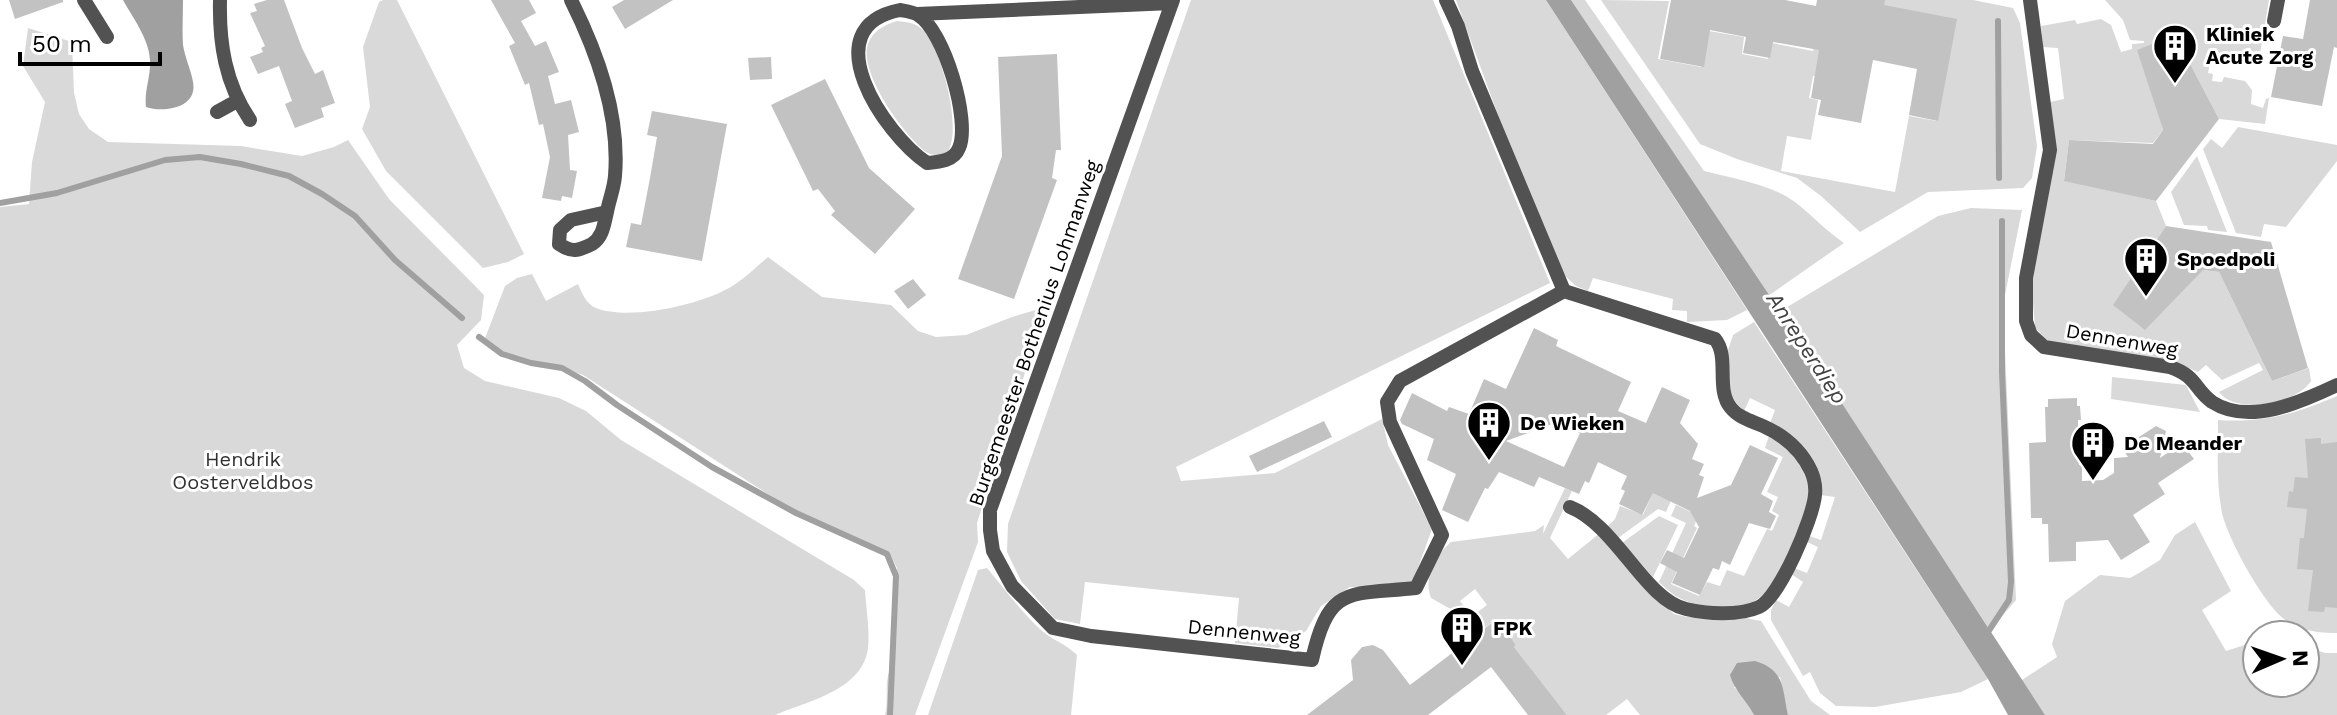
<svg xmlns="http://www.w3.org/2000/svg" width="2337" height="715" font-family="'Work Sans',sans-serif">
  <style>
    .green { fill: #d9d9d9 }
    .water { fill: #a0a0a0 }
    .lines { fill: none; stroke-linecap: round; stroke-linejoin: round }
    .stream { stroke: #a0a0a0; stroke-width: 6 }
    .building { fill: #c2c2c2; fill-rule: evenodd }
    .street { stroke: #525252; stroke-width: 14 }
    .labels { text-anchor: middle; dominant-baseline: central; stroke-width: 6; stroke-linejoin: round; paint-order: stroke }
    .poi-label { font-size: 20px; font-weight: bold; fill: #000; stroke: #fff; text-anchor: start }
    .street-label { font-size: 20px; fill: #000; stroke: #fff }
    .park-label { font-size: 20px; fill: #303030; stroke: #fff }
    .water-label { font-size: 22px; font-style: italic; fill: #414141; stroke: #fff }
  </style>
  <rect width="100%" height="100%" fill="#fff"/>
  <path class="green" d="M383,0H397L524,254L508,262L483,268L386,171L362,129L370,107L363,47L379,2Z
    M1191,0H1433L1550,283L1176,467L1181,481L1275,473L1382,419L1388,445L1432,529L1411,587H1350L1321,606L1306,631L1278,648L1235,643L1239,598L1085,582L1080,624L1055,619L1021,581L1007,552L1008,524Z
    M1456,0H1546L1747,310L1727,320L1687,322V311L1672,310L1673,299L1593,278L1588,291L1576,286L1561,272L1502,126Z
    M1571,0H1585L1704,171C1731,178 1773,185 1795,202C1812,215 1826,231 1844,243L1768,296Z
    M1601,0L1669,1L1658,59L1701,67L1703,30L1744,37L1742,54L1768,59L1772,43L1813,51L1817,35L1823,77L1813,76L1809,98L1818,100L1811,140L1787,136L1781,171L1895,192L1909,116L1937,121L1956,20L1878,33L1884,0H1973L2013,8L2020,23L2037,146L2032,178L2023,188L1928,192L1860,232L1821,196L1797,178L1737,159L1700,144Z
    M2105,0H2269L2260,54L2255,62L2245,63L2211,57L2208,73L2213,74L2212,81L2222,82L2224,77L2245,81L2252,90L2251,104L2263,108L2266,99L2269,98L2265,124L2219,119L2175,35L2138,51L2163,130L2153,143L2069,140L2064,180L2156,201L2166,226L2114,305L2203,270L2219,272L2272,381L2309,368L2311,381C2297,404 2235,415 2219,392L2263,370L2259,363L2222,380L2206,365L2198,372L2175,362L2056,344L2046,340L2035,327L2032,290L2050,102L2064,99L2058,48L2043,47L2041,26L2075,20L2077,24L2101,19L2111,25L2121,52L2132,49V44L2144,43V41L2130,40L2123,20Z
    M897,21C908,22 917,23 925,32C942,52 965,136 945,155C938,155 932,156 926,152C904,135 858,72 868,44C873,30 885,25 897,21Z
    M28,28L72,42L74,93L79,114L89,129L108,142L241,146L302,156L334,147L348,140L389,199L484,295L481,320L457,345L464,368L485,381L559,398L586,411L621,440L854,580L865,590C866,608 870,630 868,648C863,690 808,701 775,715H0V207L29,204L32,162L45,102L23,66Z
    M2238,127L2337,145V161L2286,227L2264,224L2261,237L2236,233L2203,149L2211,139L2222,148Z
    M2197,156L2227,232L2208,230L2207,226L2184,225L2171,192Z
    M1971,208L2022,210L2003,305L2016,600L1990,630L1779,312L1938,216Z
    M768,257L822,297L891,305L918,331L936,337L966,335L1012,317L1046,307L977,523L978,542L915,715H885C889,700 884,683 890,670L897,568L891,556L791,509L583,375C550,362 513,365 484,341L505,286L517,278L532,274L546,301L578,284C582,293 586,304 596,308C629,321 699,305 729,288C743,280 756,267 768,257Z
    M1754,322L1988,679L1961,692L1875,707L1836,706L1820,693L1810,672L1803,676L1771,620V610L1776,600L1789,607L1803,582L1791,574L1794,568L1807,573L1818,547L1805,541L1807,535L1821,540L1835,497L1820,495L1821,486L1770,423L1775,410L1750,398L1744,411L1730,396L1726,356L1733,335Z
    M2112,377L2186,385L2200,412L2111,399Z
    M2337,396V633C2319,633 2300,631 2284,619C2263,603 2228,539 2222,513C2216,483 2218,451 2218,420C2265,423 2295,414 2337,396Z
    M1769,436C1791,452 1809,468 1809,497C1800,525 1782,585 1756,600C1745,607 1726,607 1714,606C1688,604 1677,600 1659,582L1686,523L1671,516L1676,505L1691,512L1697,519L1694,526L1697,528L1671,584L1699,596L1707,582L1720,586L1727,570L1744,576L1767,529L1772,531L1779,515L1772,511L1778,497L1767,492L1783,457L1765,448Z
    M1660,477L1678,485L1666,512L1658,509L1618,538L1608,526L1615,519L1620,506L1643,515Z
    M1565,488L1572,491L1550,538L1568,559L1600,533L1662,603L1674,614L1687,617L1746,618L1761,621L1811,701L1830,715H1788L1780,677L1734,687L1741,693L1754,715H1640L1627,699L1606,715H1567L1514,647L1516,645L1497,619L1483,629L1475,614L1487,605L1475,589L1460,601L1477,624L1431,598C1423,577 1435,556 1451,542L1535,531L1544,525L1543,534Z
    M1659,516L1678,525L1653,577L1622,543Z
    M2195,522L2231,591L2202,610L2226,651L2248,644L2257,654V683H2305V646L2325,653H2337V715H2045L2022,680L2057,657L2052,644L2065,601L2100,575L2130,578L2139,573L2160,560L2175,535Z
    M987,568C1005,589 1021,612 1041,630C1052,640 1065,643 1077,655L1071,715H928L978,570Z"/>
  <path class="water" d="M123,0H183C183,15 182,30 183,45C185,58 191,70 193,82C198,108 164,113 146,107C144,91 151,76 150,60C149,39 133,18 123,0Z
    M1546,0H1571L1843,405L2045,715H2008L1988,679Z
    M1755,661C1785,670 1782,688 1788,715H1754C1747,701 1734,690 1730,675L1737,663Z"/>
  <g class="lines">
    <path class="stream" d="M1998,21L1999,178
      M0,203L57,193L165,160L200,157L241,164L289,176L322,194L355,216L395,260L462,318
      M479,337L502,354L531,363L562,368L585,381L617,405L712,467L796,513L887,554L896,576L890,715
      M1986,635L2009,600L2011,582L2002,372V221"/>
  </g>
  <path class="building" d="M9,0H63V2L15,19Z
    M267,0H284L302,48L315,74L323,70L335,103L321,108L324,117L295,128L285,104L292,101L279,66L258,74L250,57L263,52L261,48L265,46L250,13L257,11L254,4Z
    M491,0H529L536,13L521,21L535,46L546,41L559,72L548,76L555,104L571,100L579,132L568,135L570,170L577,171L572,198L562,196L561,201L542,198L550,157L543,124L539,125L529,83L525,85L509,46L515,43Z
    M624,0H673L625,29L612,7Z
    M1671,0H1785L1816,6L1817,0H1885L1884,5L1957,19L1938,121L1909,115L1917,69L1873,60L1861,123L1818,115L1821,100L1811,98L1819,50L1773,42L1770,58L1743,53L1746,37L1710,30L1704,67L1660,59Z
    M2310,0H2337V48L2334,47L2322,106L2271,97L2283,36L2303,39Z
    M2175,35L2219,119L2156,201L2064,181L2069,140L2153,144L2163,130L2137,50Z
    M1057,54L1061,150H1056L1052,178L1057,180L1014,299L958,279L1002,156L998,57Z
    M771,57L772,79L750,80L748,58Z
    M825,79L869,168L915,209L875,254L831,215L835,211L818,189L813,191L771,105Z
    M652,111L727,124L702,261L626,247L631,223L641,225L650,178L657,137L647,135Z
    M2166,226L2271,242L2308,368L2272,381L2219,272L2203,270L2145,330L2113,305Z
    M913,279L926,295L908,309L894,291Z
    M1534,328L1558,340L1556,346L1631,382L1618,411L1646,423L1662,387L1690,400L1680,423L1698,444L1692,459L1704,464L1699,475L1704,477L1697,498L1731,485L1750,445L1778,458L1761,494L1773,501L1769,512L1776,516L1770,529L1749,523L1730,565L1722,561L1719,570L1713,568L1700,595L1672,583L1677,572L1660,563L1667,550L1684,558L1699,527L1690,511L1653,493L1642,515L1619,504L1625,491L1621,489L1627,476L1598,462L1589,483L1585,481L1579,494L1539,477L1534,487L1499,472L1488,489L1485,488L1468,522L1442,510L1456,474L1427,460L1434,439L1402,424L1400,420L1412,393L1447,411L1449,407L1469,414L1484,379L1506,389ZM1555,423L1580,433L1564,467L1506,441Z
    M2077,398V406H2080L2081,420H2078L2079,465H2082V481L2103,480L2114,473V458L2128,457L2122,448L2156,426L2166,431L2160,458L2182,443L2194,459L2158,483L2165,494L2133,515L2150,542L2121,560L2108,540L2076,542V561L2049,562L2048,524H2042V518H2031L2029,443L2046,442L2045,407H2048V399Z
    M1324,421L1332,437L1257,472L1249,456Z
    M2321,438V444L2337,442V608L2325,607L2324,612L2308,611L2313,570L2297,569L2300,538H2304L2307,509L2287,507L2289,491L2293,492L2295,477L2308,478L2305,439Z
    M1497,619L1516,645L1514,647L1567,715H1528L1491,667L1428,715H1307L1353,680L1351,660L1362,647L1373,645L1383,650L1410,685Z"/>
  <g class="lines">
    <path class="street" d="M84,0L107,37
      M220,0C219,43 225,83 250,120
      M571,0C598,54 620,115 615,176C614,189 609,200 607,212C604,224 603,237 592,244C578,251 572,253 559,244L560,230L571,220L607,212
      M1173,0L990,510V530L993,551L1012,586L1053,628L1091,636L1312,660C1329,584 1349,595 1416,588L1442,535L1390,422L1387,402L1400,381L1564,291L1715,339C1730,357 1715,389 1731,408C1739,418 1752,421 1763,426C1783,435 1801,450 1811,471C1814,478 1816,486 1815,495C1813,518 1780,597 1759,607C1739,616 1707,614 1686,609C1645,600 1616,525 1570,507
      M1446,0L1458,26L1472,71L1564,291
      M2030,0L2050,150L2026,278V321L2031,335L2044,347L2170,367C2197,376 2194,389 2212,402C2249,426 2301,402 2337,385
      M900,10C906,11 914,12 918,15C944,30 971,121 959,148C954,161 939,162 927,163C884,134 812,27 900,10Z
      M917,14L1172,3
      M2274,21L2278,0
      M217,112L237,101"/>
  </g>
  <defs>
    <g id="building-pin" transform="scale(2.3)"><path d="M0 17L-7.5 6A9.5 9.5 0 1 1 7.5 6Z" fill="#000" stroke="#fff"/><path d="M-4-6H4V6H1V3H-1V6H-4ZM-2.5-4.3h1.7v1.8h-1.7ZM.8-4.3h1.7v1.8H.8ZM-2.5-1h1.7V.8h-1.7ZM.8-1h1.7V.8H.8Z" fill="#fff"/></g>
  </defs>
  <g fill-rule="evenodd">
    <use href="#building-pin" x="2175" y="46"/>
    <use href="#building-pin" x="2146" y="259"/>
    <use href="#building-pin" x="1489" y="423"/>
    <use href="#building-pin" x="2093" y="443"/>
    <use href="#building-pin" x="1462" y="628"/>
  </g>
  <g class="labels">
    <g class="poi-label">
      <text x="2206" y="34">Kliniek<tspan x="2206" dy="23">Acute Zorg</tspan></text>
      <text x="2177" y="259">Spoedpoli</text>
      <text x="1520" y="423">De Wieken</text>
      <text x="2124" y="443">De Meander</text>
      <text x="1493" y="628">FPK</text>
    </g>
    <g class="street-label">
      <text transform="translate(1034 333) rotate(-71)">Burgemeester Bothenius Lohmanweg</text>
      <text transform="translate(2122 340) rotate(10)">Dennenweg</text>
      <text transform="translate(1244 632) rotate(6)">Dennenweg</text>
    </g>
    <g class="park-label">
      <text x="243" y="459">Hendrik<tspan x="243" dy="23">Oosterveldbos</tspan></text>
    </g>
    <g class="water-label">
      <text transform="translate(1807 348) rotate(57)">Anreperdiep</text>
    </g>
  </g>
  <g transform="translate(2281 659) rotate(88)"><circle r="38" fill="#ffffff" stroke="#999999" stroke-width="2"/>
  <path d="M0-6L14 30L0 20L-14 30Z" fill="#000000"/>
  <text y="-12" font-size="22" font-weight="bold" text-anchor="middle" fill="#000000">N</text>
  </g>
  <path d="M20 52v12h140v-12" fill="none" stroke="#000000" stroke-width="4"/>
  <text x="32" y="52" font-size="24" fill="#000000" stroke="#ffffff" stroke-width="6" paint-order="stroke">50 m</text>
</svg>
